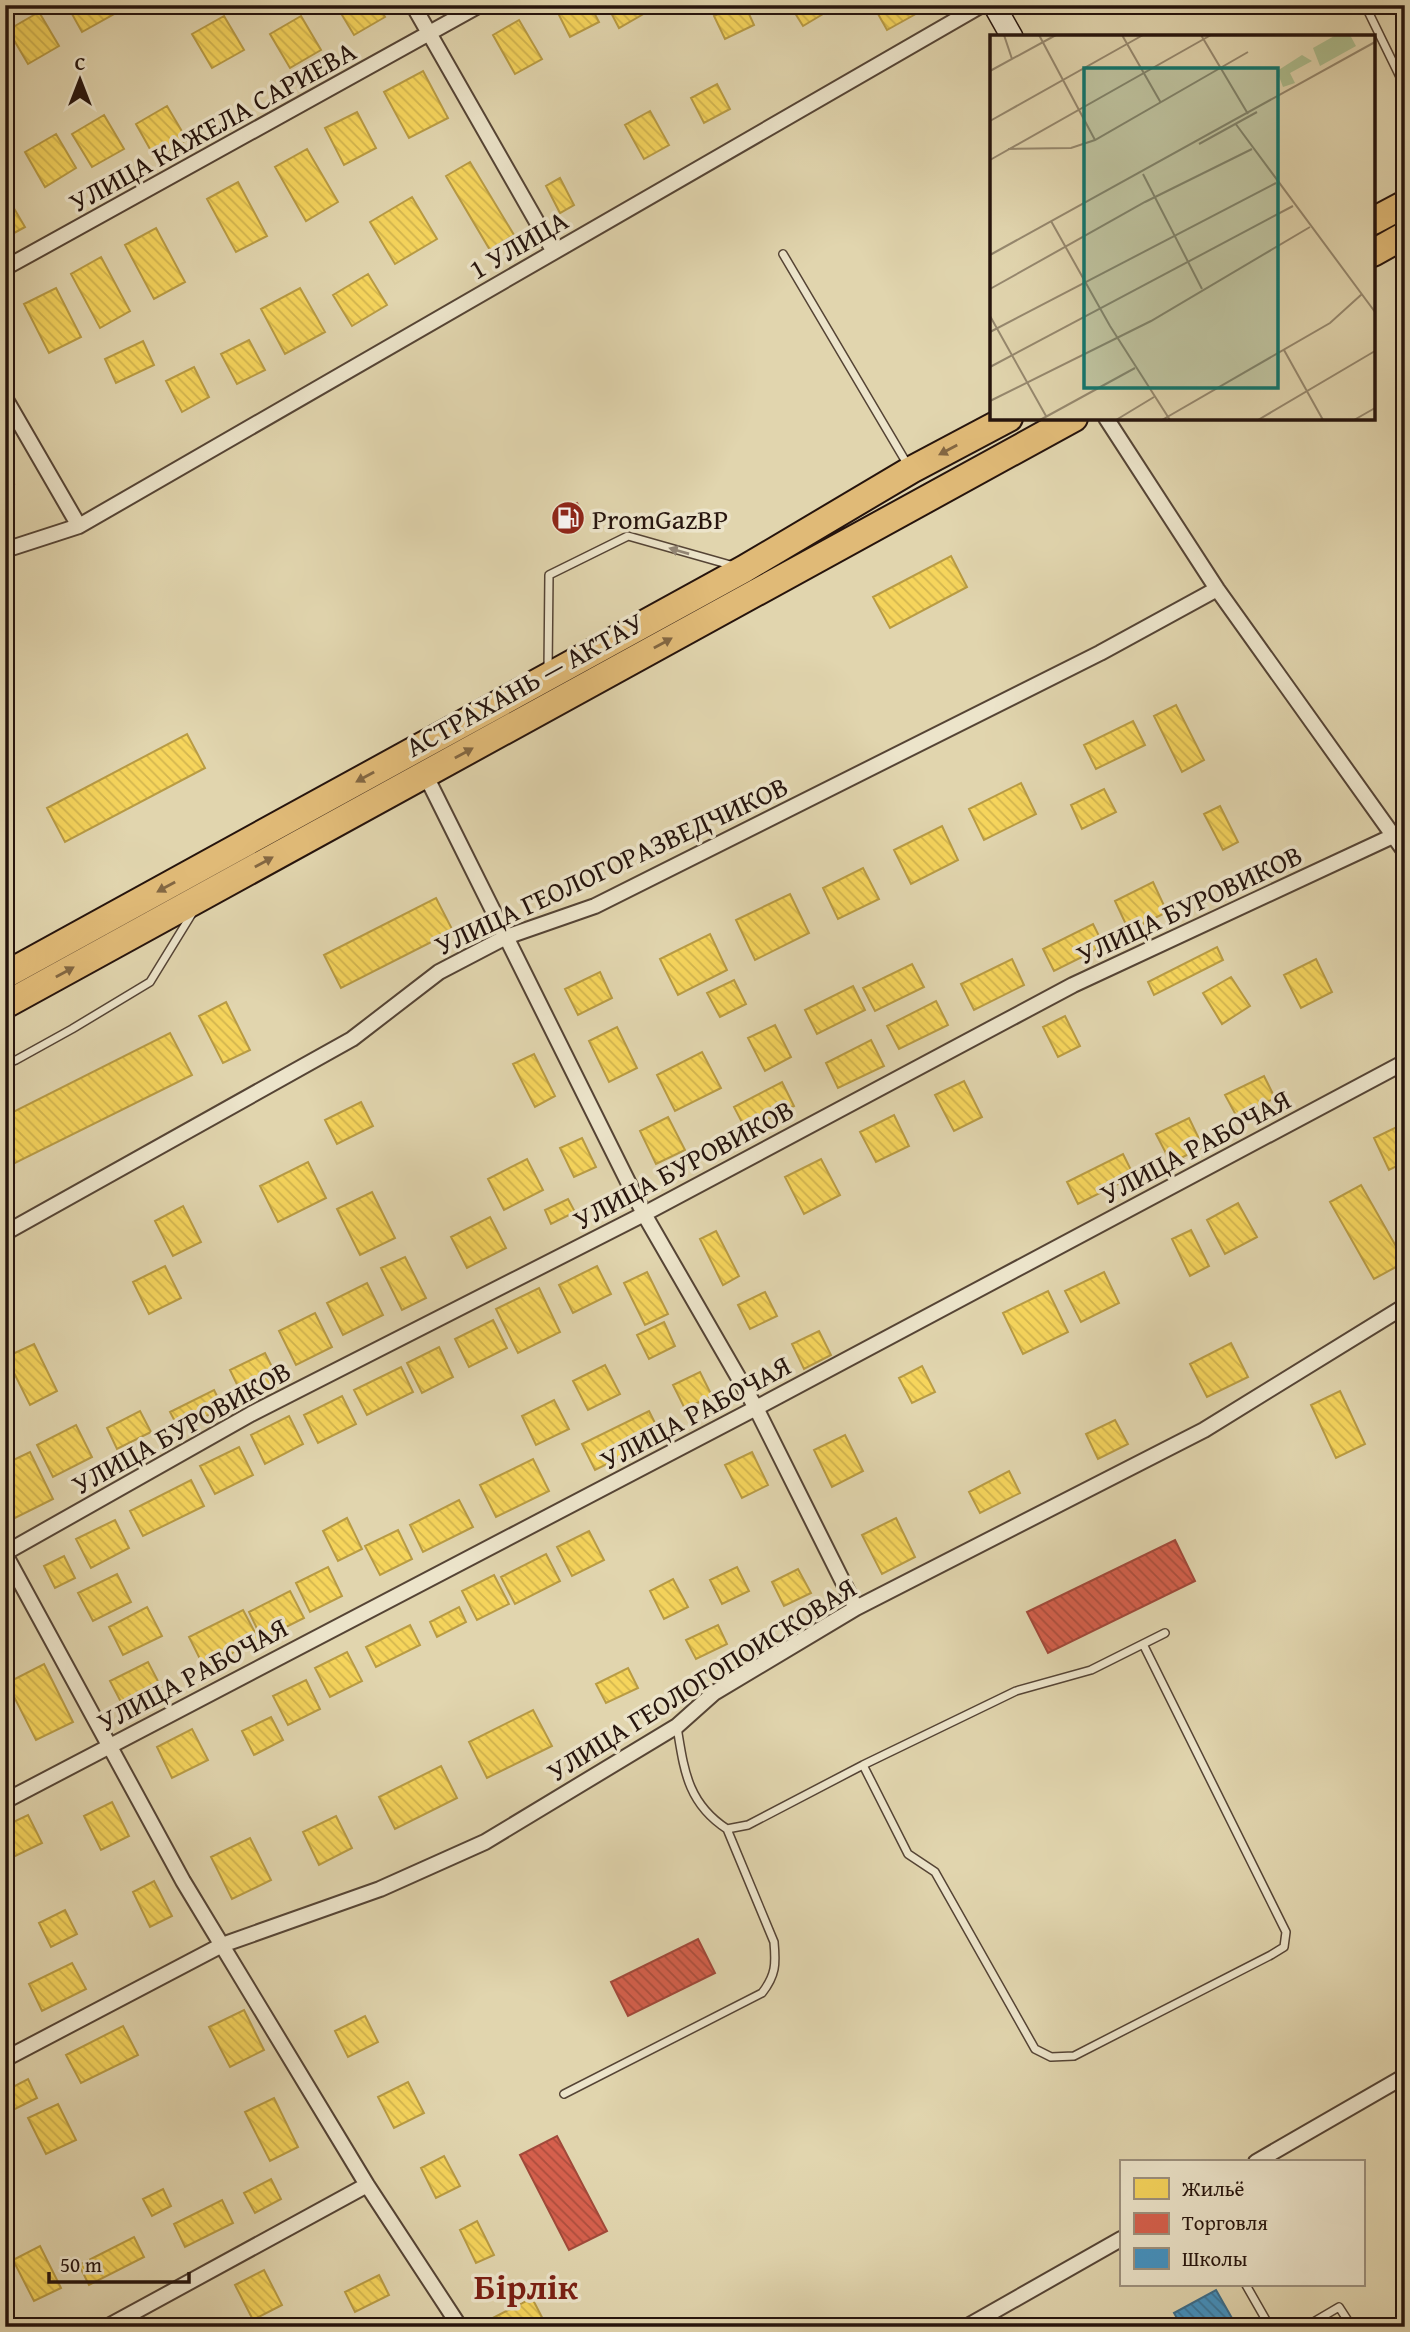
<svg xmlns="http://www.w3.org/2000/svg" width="1410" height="2332" font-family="'Gentium Book Plus',serif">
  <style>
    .forest { fill: url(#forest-firs); stroke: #6a694e; stroke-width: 2 }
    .homes { fill: url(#homes-back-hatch); stroke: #b89b44; stroke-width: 2 }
    .shops { fill: url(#shops-back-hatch); stroke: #a1493a; stroke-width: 2 }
    .schools { fill: url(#schools-back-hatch); stroke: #3a6d8c; stroke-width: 2 }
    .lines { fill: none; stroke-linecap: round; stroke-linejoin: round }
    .lane-casing { stroke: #554435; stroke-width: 10 }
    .street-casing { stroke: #554435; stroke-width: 18 }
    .secondary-casing { stroke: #26140d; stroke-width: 24 }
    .highway-casing { stroke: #26140d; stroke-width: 30 }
    .lane { stroke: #ece4ca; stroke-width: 7 }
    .street { stroke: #ece4ca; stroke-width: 14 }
    .secondary { stroke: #ece4ca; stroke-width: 21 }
    .highway { stroke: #e0ba77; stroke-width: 26 }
    .oneway { fill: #836742 }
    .oneway2 { fill: #938675 }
    .labels { text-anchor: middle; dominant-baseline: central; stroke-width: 7; stroke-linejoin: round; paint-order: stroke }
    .street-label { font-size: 28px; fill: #26140d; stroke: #ece4ca }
    .poi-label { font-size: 28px; fill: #26140d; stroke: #ece4ca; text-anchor: start }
    .district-label { font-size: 35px; font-weight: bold; fill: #7a1f14; stroke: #ece4ca }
    .inset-road { fill: none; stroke: #96886e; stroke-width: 2 }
    .view { fill: #0f766e; fill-opacity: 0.15; stroke: #0f766e; stroke-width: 3.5 }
    .inset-edge { fill: none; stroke: #26140d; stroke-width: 3.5 }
  </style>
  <defs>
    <pattern id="forest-firs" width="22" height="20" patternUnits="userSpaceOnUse" patternTransform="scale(1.75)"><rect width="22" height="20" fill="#adbe8f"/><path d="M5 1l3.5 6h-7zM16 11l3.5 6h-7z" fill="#95a27a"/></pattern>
    <pattern id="homes-back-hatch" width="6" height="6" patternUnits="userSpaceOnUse" patternTransform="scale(1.75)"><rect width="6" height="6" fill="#f6d55c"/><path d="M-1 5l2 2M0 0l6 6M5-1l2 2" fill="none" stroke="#d3b64f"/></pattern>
    <pattern id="shops-back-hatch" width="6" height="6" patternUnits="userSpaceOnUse" patternTransform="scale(1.75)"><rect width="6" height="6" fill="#d6604d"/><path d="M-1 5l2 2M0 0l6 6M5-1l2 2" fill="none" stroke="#ad4e3e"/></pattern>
    <pattern id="schools-back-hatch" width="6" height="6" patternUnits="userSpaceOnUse" patternTransform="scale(1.75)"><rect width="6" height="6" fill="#4393c3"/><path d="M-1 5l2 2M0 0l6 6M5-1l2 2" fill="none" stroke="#38779d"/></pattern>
  </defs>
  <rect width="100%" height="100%" fill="#e1d5ae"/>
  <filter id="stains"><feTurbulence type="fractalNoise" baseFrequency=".00286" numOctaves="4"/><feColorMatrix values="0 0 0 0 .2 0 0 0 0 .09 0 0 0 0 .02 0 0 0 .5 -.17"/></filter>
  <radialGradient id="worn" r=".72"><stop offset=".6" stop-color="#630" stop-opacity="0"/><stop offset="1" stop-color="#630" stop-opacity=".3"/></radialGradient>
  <path class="forest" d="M1405,19V65C1395,45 1396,40 1405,19Z"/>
  <path class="homes" d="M67,5H109L114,14L82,32Z
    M336,5H378L385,17L354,35Z
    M554,5H590L599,22L570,37Z
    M607,5H643L647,12L619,28Z
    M736,5H745L754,25L725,39L714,16Z
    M790,5H838L803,26Z
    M873,5H920L923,10L887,30Z
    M39,12L59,46L28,64L8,30Z
    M224,16L244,50L212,68L192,34Z
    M301,16L321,50L290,68L270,34Z
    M519,20L542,59L515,74L493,35Z
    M423,71L448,118L409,138L384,92Z
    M717,84L730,109L704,123L691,98Z
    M167,106L187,140L155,158L136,124Z
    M650,111L669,145L644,159L625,125Z
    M357,112L376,148L344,165L325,128Z
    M104,115L124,149L92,167L72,134Z
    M56,134L76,168L45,187L25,152Z
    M307,149L338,202L306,221L275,167Z
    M470,162L514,235L490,250L446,176Z
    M560,178L574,205L560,213L546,186Z
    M238,182L267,236L236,252L207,199Z
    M5,193L25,227L5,238Z
    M412,197L437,239L395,264L370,222Z
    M156,228L185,282L154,299L125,245Z
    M101,257L130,311L100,328L71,274Z
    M368,274L387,305L352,326L333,295Z
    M56,288L81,337L49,353L24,304Z
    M300,288L325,332L285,354L261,309Z
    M249,340L265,370L237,384L221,354Z
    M143,341L154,365L116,383L105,359Z
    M194,367L209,397L182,412L166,381Z
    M5,470L14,484L5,489Z
    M951,556L967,587L890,628L873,597Z
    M1176,705L1204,760L1182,772L1154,716Z
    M1133,721L1145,745L1096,769L1084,745Z
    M187,734L205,768L65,842L47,808Z
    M1021,783L1036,814L984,840L969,809Z
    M1104,789L1116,812L1082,829L1071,805Z
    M1220,806L1238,842L1223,850L1204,814Z
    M942,826L958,860L911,884L894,850Z
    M863,868L879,899L838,919L823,888Z
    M1153,882L1167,912L1129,931L1115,901Z
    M790,894L809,933L755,960L736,920Z
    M436,898L453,931L341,988L324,955Z
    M1093,924L1104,946L1054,971L1043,949Z
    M710,934L727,970L678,995L660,959Z
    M1217,947L1223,960L1154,995L1148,982Z
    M1012,959L1024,985L974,1010L961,984Z
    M1316,959L1332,992L1301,1008L1284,975Z
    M912,964L924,987L875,1011L863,988Z
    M600,972L612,998L578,1015L565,989Z
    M1231,977L1250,1006L1222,1024L1203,993Z
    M734,980L746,1004L720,1017L707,993Z
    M853,986L865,1010L817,1034L805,1010Z
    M936,1001L948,1025L899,1049L887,1026Z
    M226,1002L250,1050L223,1063L199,1016Z
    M1065,1016L1080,1046L1058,1057L1043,1027Z
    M775,1025L791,1057L765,1071L748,1038Z
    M617,1027L637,1068L609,1082L589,1041Z
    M170,1033L192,1075L5,1168V1116Z
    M871,1040L884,1066L838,1088L826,1063Z
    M702,1052L721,1088L675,1111L657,1075Z
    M534,1054L555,1096L535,1107L513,1064Z
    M1264,1076L1275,1098L1237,1117L1225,1095Z
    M964,1081L982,1117L954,1131L935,1095Z
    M782,1082L794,1106L746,1130L734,1107Z
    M361,1102L373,1126L337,1144L325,1120Z
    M894,1115L909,1146L876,1162L860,1132Z
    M668,1117L685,1150L656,1164L640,1131Z
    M1189,1118L1203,1147L1171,1163L1156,1134Z
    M1405,1123V1162L1389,1170L1374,1138Z
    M582,1138L596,1167L574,1177L560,1148Z
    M1123,1154L1134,1176L1078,1204L1067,1182Z
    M527,1159L543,1190L504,1210L488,1179Z
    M821,1159L840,1195L804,1214L785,1177Z
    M308,1162L326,1198L278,1222L260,1186Z
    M1361,1185L1405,1262L1374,1279L1330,1202Z
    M372,1192L395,1238L360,1255L337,1209Z
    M568,1199L575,1212L551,1224L545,1210Z
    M1238,1203L1257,1237L1225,1254L1207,1220Z
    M183,1206L201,1242L173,1256L155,1221Z
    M490,1217L506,1248L467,1268L451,1237Z
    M1191,1230L1209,1266L1190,1276L1172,1239Z
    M716,1231L739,1276L723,1285L700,1239Z
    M405,1257L426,1298L402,1310L381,1268Z
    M165,1266L181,1298L149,1314L133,1282Z
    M597,1266L611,1294L573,1313L559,1285Z
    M647,1272L668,1314L645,1325L624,1283Z
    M1104,1272L1119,1303L1081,1322L1065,1291Z
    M367,1283L383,1315L343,1335L327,1303Z
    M539,1288L560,1332L518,1353L496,1309Z
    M1048,1291L1068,1332L1023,1354L1003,1313Z
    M765,1292L777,1316L750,1329L738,1305Z
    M315,1313L332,1347L296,1365L279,1331Z
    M493,1320L507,1348L469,1367L455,1339Z
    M664,1322L675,1346L649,1359L637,1335Z
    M819,1331L831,1355L804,1369L792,1344Z
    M1231,1343L1248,1377L1207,1397L1190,1364Z
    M34,1344L57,1391L30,1405L6,1357Z
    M439,1347L453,1377L422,1393L407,1363Z
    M265,1353L281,1385L246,1403L230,1370Z
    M605,1365L620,1394L588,1410L573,1381Z
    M922,1366L935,1392L912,1403L899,1378Z
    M401,1367L413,1392L367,1415L354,1390Z
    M700,1372L712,1396L685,1409L673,1385Z
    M214,1390L223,1408L179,1429L170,1412Z
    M1340,1391L1365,1444L1336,1458L1311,1405Z
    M342,1396L356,1424L318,1443L304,1415Z
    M554,1400L569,1429L536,1445L522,1416Z
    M140,1411L151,1432L117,1449L107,1428Z
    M649,1411L662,1437L595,1470L582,1444Z
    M289,1416L303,1444L265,1464L251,1435Z
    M1115,1420L1128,1444L1098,1459L1086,1434Z
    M76,1425L92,1457L53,1477L37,1445Z
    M845,1435L863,1471L832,1487L814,1450Z
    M239,1447L253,1475L215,1494L200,1466Z
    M30,1452L53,1499L13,1519L5,1503V1464Z
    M752,1452L768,1485L742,1498L725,1465Z
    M533,1459L549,1491L496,1517L480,1485Z
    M1009,1471L1020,1493L980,1513L969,1492Z
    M191,1480L204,1506L143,1536L130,1511Z
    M459,1500L473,1527L423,1552L410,1525Z
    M347,1518L362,1549L338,1561L323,1531Z
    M896,1518L915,1557L882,1574L862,1535Z
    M115,1520L129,1548L91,1568L76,1539Z
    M398,1530L412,1559L380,1575L365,1546Z
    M589,1531L604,1560L572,1576L557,1547Z
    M546,1554L560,1581L515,1604L501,1577Z
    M64,1556L75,1578L55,1588L44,1566Z
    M328,1567L342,1596L310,1612L296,1583Z
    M737,1567L749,1591L722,1604L710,1580Z
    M798,1569L811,1593L784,1606L772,1582Z
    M117,1574L131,1602L93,1621L78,1593Z
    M494,1575L509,1604L477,1620L462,1591Z
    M673,1579L688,1607L664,1619L650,1591Z
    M290,1591L304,1618L262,1639L249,1612Z
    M147,1607L162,1636L123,1655L109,1627Z
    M459,1607L466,1622L437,1637L430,1622Z
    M243,1610L259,1640L204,1667L189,1637Z
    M410,1625L420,1645L376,1667L366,1647Z
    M718,1625L727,1644L696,1659L686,1640Z
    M347,1652L362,1681L330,1697L315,1668Z
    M148,1662L161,1687L123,1706L110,1681Z
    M44,1664L73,1722L36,1740L7,1683Z
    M628,1668L638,1688L606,1703L596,1684Z
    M306,1680L320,1709L288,1725L273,1696Z
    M533,1710L552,1746L487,1778L469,1742Z
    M271,1717L283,1740L254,1755L242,1731Z
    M192,1729L208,1760L172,1778L157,1747Z
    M441,1766L457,1798L395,1829L379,1797Z
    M112,1802L129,1836L101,1850L84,1816Z
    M28,1815L42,1843L5,1861V1826Z
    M336,1816L352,1848L319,1865L303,1832Z
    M250,1838L271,1880L232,1899L211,1857Z
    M154,1881L172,1916L150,1927L133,1892Z
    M65,1910L77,1934L51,1947L39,1923Z
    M72,1963L86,1989L42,2011L29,1984Z
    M5,2006L13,2021L5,2025Z
    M244,2010L264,2050L230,2067L209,2027Z
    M365,2016L378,2042L348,2057L335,2031Z
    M123,2026L138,2055L81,2083L66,2055Z
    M28,2079L37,2098L5,2114V2091Z
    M408,2082L424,2113L394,2128L378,2097Z
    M274,2098L298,2147L270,2161L245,2112Z
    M58,2104L76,2140L46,2154L28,2118Z
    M444,2156L460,2186L436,2198L421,2168Z
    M271,2179L281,2199L255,2213L244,2193Z
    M163,2189L171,2206L152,2216L143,2199Z
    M222,2200L233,2223L185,2247L174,2224Z
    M477,2221L494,2255L476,2263L460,2230Z
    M134,2237L144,2257L89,2285L79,2265Z
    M40,2246L61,2288L34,2301L13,2260Z
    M264,2270L282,2305L253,2320L235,2285Z
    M379,2275L389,2295L355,2312L345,2292Z
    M532,2298L547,2327H488L485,2322Z"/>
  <path class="shops" d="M577,503L584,516L561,527L554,515Z
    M1175,1540L1195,1581L1048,1653L1027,1612Z
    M698,1939L715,1973L628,2016L611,1982Z
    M557,2136L607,2231L569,2250L520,2155Z"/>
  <path class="schools" d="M1216,2290L1237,2327H1182L1174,2313Z"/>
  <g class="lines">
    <g class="lane-casing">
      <path id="lane" d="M1365,5L1405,87
        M783,254L909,467
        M548,670L549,575L628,536L734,566
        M5,1064L16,1060L72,1029L150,982L193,912
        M677,1727C684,1769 687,1803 727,1829L748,1825L863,1765L1016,1691L1091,1670L1165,1633
        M863,1765L908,1854L935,1872L1035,2049L1051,2057L1074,2056L1271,1955L1284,1947L1286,1932L1143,1644
        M564,2094L762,1993C776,1975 776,1964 774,1942L727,1829
        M1246,2285L1270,2327
        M1305,2327L1339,2307L1352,2327"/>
    </g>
    <g class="street-casing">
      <path id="street" d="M413,5L554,252
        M5,268L480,5
        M5,398L79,526
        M1106,418L1217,589L1405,852
        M5,550L79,526L982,5
        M425,774L644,1214L756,1408L856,1608
        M5,1233L352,1039L439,972L506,937L595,906L1100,653L1217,589
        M5,1553L251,1414L644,1214L1073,985L1393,836
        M5,1554L183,1881L367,2185L460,2327
        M5,1801L756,1408L1405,1062
        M5,2059L222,1945L380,1889L485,1842L677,1726L714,1693L856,1608L1204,1430L1405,1306
        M1256,2162L1405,2076
        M107,2327L367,2185
        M966,2327L1121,2239"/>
    </g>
    <g class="secondary-casing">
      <path id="secondary" d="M994,5L1012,37"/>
    </g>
    <g class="highway-casing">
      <path id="highway" d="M1373,221L1405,204
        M1373,253L1405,235
        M5,975L744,569L911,470L1009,418
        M5,1005L1074,418"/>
    </g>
    <use href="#lane" class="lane"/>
    <use href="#street" class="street"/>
    <use href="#secondary" class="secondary"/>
    <use href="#highway" class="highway"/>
  </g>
  <defs><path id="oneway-solid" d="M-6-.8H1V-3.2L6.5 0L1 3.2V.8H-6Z" transform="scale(1.75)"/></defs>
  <g class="oneway">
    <use href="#oneway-solid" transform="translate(948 450) rotate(152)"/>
    <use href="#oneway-solid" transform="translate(663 643) rotate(-29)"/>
    <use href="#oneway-solid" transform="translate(464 753) rotate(-29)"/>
    <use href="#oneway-solid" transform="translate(365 777) rotate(151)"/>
    <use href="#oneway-solid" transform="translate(264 862) rotate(-29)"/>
    <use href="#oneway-solid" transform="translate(166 887) rotate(151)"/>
    <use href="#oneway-solid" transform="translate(65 972) rotate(-29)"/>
  </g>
  <use class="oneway2" href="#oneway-solid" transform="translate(679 551) rotate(-164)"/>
  <defs>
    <g id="fuel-disc" transform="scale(1.75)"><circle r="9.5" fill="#8f2418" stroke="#ece4ca"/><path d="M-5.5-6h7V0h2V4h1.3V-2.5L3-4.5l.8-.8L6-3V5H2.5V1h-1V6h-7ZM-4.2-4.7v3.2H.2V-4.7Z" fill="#fff"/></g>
  </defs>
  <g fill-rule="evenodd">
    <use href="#fuel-disc" x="568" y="518"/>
  </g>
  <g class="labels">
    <g class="street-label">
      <text transform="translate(212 126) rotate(-29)">УЛИЦА КАЖЕЛА САРИЕВА</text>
      <text transform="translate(518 244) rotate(-30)">1 УЛИЦА</text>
      <text transform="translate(524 684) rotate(-29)">АСТРАХАНЬ — АКТАУ</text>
      <text transform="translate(611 865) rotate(-25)">УЛИЦА ГЕОЛОГОРАЗВЕДЧИКОВ</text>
      <text transform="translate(1189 904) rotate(-25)">УЛИЦА БУРОВИКОВ</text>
      <text transform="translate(1195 1146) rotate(-28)">УЛИЦА РАБОЧАЯ</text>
      <text transform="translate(683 1164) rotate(-28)">УЛИЦА БУРОВИКОВ</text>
      <text transform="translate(695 1412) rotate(-28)">УЛИЦА РАБОЧАЯ</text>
      <text transform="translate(181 1427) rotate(-29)">УЛИЦА БУРОВИКОВ</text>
      <text transform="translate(192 1674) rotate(-28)">УЛИЦА РАБОЧАЯ</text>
      <text transform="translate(701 1679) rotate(-32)">УЛИЦА ГЕОЛОГОПОИСКОВАЯ</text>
    </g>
    <g class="poi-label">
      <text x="592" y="518">PromGazBP</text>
    </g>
    <g class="district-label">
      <text x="526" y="2286">Бірлік</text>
    </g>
  </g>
  <g transform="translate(990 35)">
    <rect width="385" height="385" fill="#e1d5ae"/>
    <path d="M346,0H360L366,11L330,31L323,13ZM312,20L322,26L300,38L305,48L293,52L287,36Z" fill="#adbe8f"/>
    <path class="inset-road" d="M14,0L22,24M49,0L105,105M132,0L171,68M211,0L258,79M0,36L66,0M0,86L153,0M245,88L385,277M209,109L267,77M18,114L81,113L105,105L258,17M0,125L221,0M153,139L212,254M61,186L120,291L180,385M0,220L385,7M0,254L155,167L262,114M0,281L56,381M0,297L286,148M294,315L333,385M0,332L303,171M0,366L161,286L320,192M50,385L145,333M126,385L164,362M172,385L340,288L372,259M268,385L385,316M364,385L385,373"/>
    <path class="view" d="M94,33H288V353H94Z"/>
    <rect width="385" height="385" class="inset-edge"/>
  </g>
  <rect width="1410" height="2332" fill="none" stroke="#e1d5ae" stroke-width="28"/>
  <rect x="7" y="7" width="1396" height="2318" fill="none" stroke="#26140d" stroke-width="3.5"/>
  <rect x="14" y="14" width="1382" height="2304" fill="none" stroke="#26140d" stroke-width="2"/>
  <rect x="1120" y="2160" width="245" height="126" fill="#ece4ca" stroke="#9d917e" stroke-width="2"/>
  <rect x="1134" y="2178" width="35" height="21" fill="#f6d55c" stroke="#9d917e" stroke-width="2"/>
  <text x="1182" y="2196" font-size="21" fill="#26140d">Жильё</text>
  <rect x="1134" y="2213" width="35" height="21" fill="#d6604d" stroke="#9d917e" stroke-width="2"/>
  <text x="1182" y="2230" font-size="21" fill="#26140d">Торговля</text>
  <rect x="1134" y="2248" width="35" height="21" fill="#4393c3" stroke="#9d917e" stroke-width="2"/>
  <text x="1182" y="2266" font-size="21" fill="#26140d">Школы</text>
  <g transform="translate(80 80)" stroke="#ece4ca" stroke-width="5" paint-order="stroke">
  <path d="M0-5L12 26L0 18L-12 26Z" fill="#26140d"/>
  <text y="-10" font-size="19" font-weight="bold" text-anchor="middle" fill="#26140d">С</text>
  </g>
  <path d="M49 2272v10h140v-10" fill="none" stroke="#26140d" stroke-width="3.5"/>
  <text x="60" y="2272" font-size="21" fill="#26140d" stroke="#ece4ca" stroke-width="5" paint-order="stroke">50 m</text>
  <rect width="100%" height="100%" filter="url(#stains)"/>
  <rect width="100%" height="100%" fill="url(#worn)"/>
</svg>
